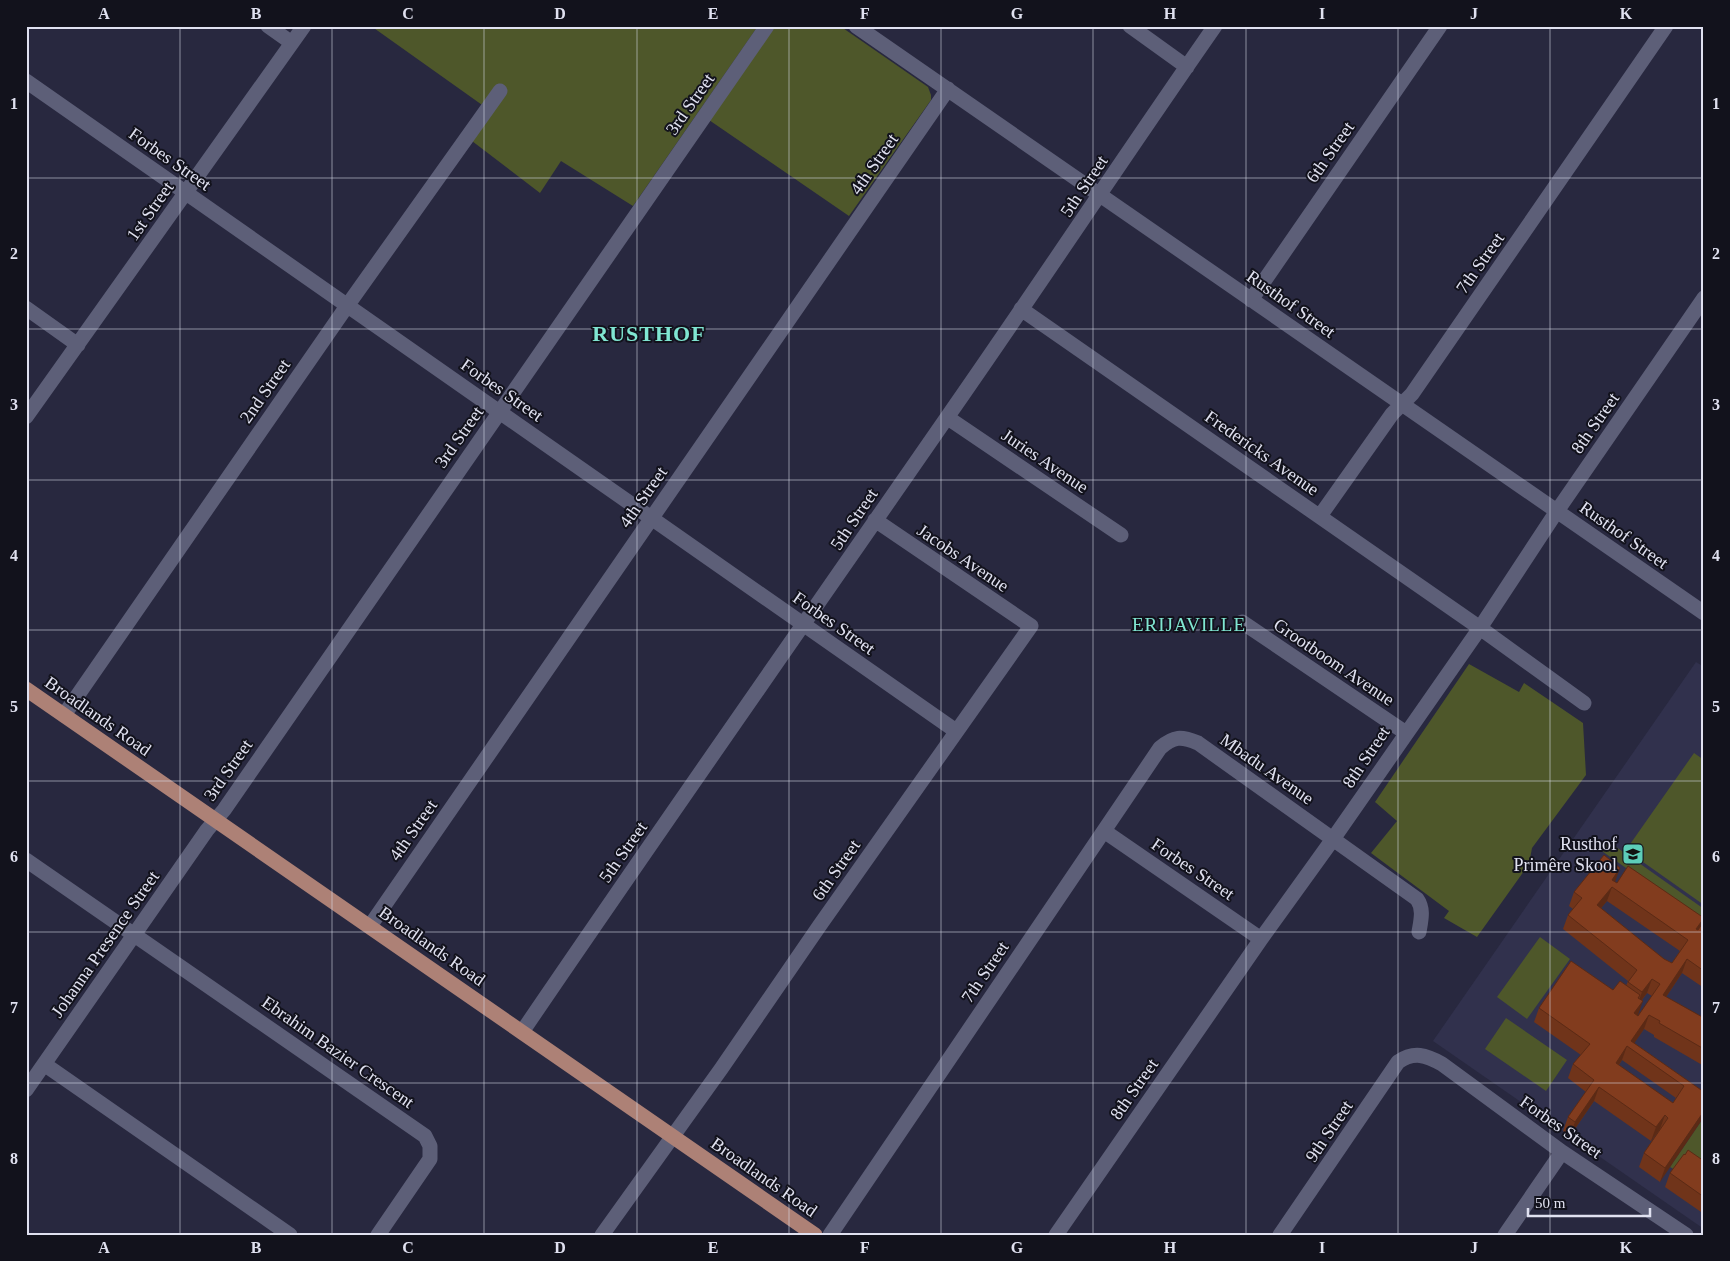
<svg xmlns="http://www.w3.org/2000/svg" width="1730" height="1261" font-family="'Times New Roman',serif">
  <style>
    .built { fill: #31314d }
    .green { fill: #4e572a }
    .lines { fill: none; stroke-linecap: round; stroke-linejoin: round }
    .minor { stroke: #5d5f78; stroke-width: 15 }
    .major { stroke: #ad8176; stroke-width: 15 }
    .wall { fill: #70341a; fill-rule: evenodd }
    .shaded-wall { fill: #5b2a15 }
    .building { fill: #823c1e; stroke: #5b2a15; fill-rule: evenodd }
    .grid { fill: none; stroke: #e0e1f0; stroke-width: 1; stroke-opacity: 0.55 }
    .labels { text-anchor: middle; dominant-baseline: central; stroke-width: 4; stroke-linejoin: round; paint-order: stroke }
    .street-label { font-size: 18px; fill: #e0e1f0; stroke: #12121c }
    .poi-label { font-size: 18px; fill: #e0e1f0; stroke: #12121c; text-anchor: end }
    .neighbourhood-label { font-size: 19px; letter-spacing: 1px; fill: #80e6d2; stroke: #12121c }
    .district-label { font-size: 22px; font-weight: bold; letter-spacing: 1px; fill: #80e6d2; stroke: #12121c }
    .neatline { fill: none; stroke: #e0e1f0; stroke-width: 2 }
    .grid-label { font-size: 16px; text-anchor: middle; font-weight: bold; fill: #e0e1f0 }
  </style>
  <rect width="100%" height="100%" fill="#28283f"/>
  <path class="built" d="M1696,662L1704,667V1229L1433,1041Z"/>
  <path class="green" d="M371,26H758L633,206L561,161L540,193L472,141L492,112Z
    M775,26H840L928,87L931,95V100L849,216L709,120Z
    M1469,664L1519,692L1524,683L1583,723L1586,775L1532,848L1529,864L1477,937L1444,918L1449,911L1371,853L1397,821L1375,802Z
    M1694,753L1704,760V905L1626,850Z
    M1605,839L1704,909V923L1599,849Z
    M1540,937L1570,959L1527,1019L1497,997Z
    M1506,1018L1567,1060L1546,1091L1485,1049Z
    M1704,1117V1179L1677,1171L1670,1167Z"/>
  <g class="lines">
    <path class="minor" d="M268,26L292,43
      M856,26L1704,613
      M1130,26L1187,67
      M26,81L956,731
      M1251,300L1440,26
      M26,308L78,345
      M1021,309L1480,628L1584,703
      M26,417L304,26
      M948,418L1121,535
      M1320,516L1392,414L1412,394L1666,26
      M1242,622L1406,733
      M64,715L347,306L500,91
      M1104,831L1261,939
      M26,860L425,1136L430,1146V1159L378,1235
      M370,926L948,89
      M522,1032C662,826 806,621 948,416C1038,287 1125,155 1215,26
      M44,1064L290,1235
      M26,1090L207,830L224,810L767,26
      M602,1235L721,1069L820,925L1031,626L875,520
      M830,1235L1160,748C1174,736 1181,736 1198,743L1417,899C1424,909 1421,920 1419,932
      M1056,1235L1261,939L1333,839L1480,628L1557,511L1704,298
      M1280,1235L1398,1062C1414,1051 1426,1055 1442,1064L1562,1152L1686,1235
      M1505,1235L1562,1152"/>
    <path class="major" d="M26,689L815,1235"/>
  </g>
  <path class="wall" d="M1615,882L1704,918L1701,925L1704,921V988L1682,973L1666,997L1704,1018V1066L1654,1037V1035L1644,1029L1634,1043L1704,1092L1660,1182L1639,1167L1644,1153L1660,1129L1651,1141L1594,1101L1570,1136L1563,1131L1568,1117L1586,1092L1568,1078L1573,1064L1581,1055L1534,1022L1539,1008L1613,990L1626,986L1628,981L1563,929L1568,915L1573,909L1569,906L1574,892ZM1607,901L1680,951L1672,963L1664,959L1601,908ZM1647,993L1652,996L1638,1016L1637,1015L1642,1000ZM1622,1060L1676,1098L1673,1103L1619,1065Z
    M1685,1155L1704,1161V1214L1665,1187L1670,1173Z"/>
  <path class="shaded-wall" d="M1620,868L1615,882L1612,880Z
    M1612,887L1607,901L1592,919L1597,905Z
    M1704,918L1699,932L1696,929Z
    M1687,959L1682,973L1658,1009L1663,995Z
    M1652,979L1647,993L1637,1006L1642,992Z
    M1643,1001L1638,1015L1629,1027L1634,1013Z
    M1649,1015L1644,1029L1631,1048V1041Z
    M1627,1046L1622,1060L1611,1077L1616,1063Z
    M1599,1087L1594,1101L1570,1136L1575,1122Z
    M1704,1111V1117L1660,1182L1665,1168Z
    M1665,1115L1660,1129L1651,1141L1656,1127Z"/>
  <path class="building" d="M1604,855L1620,868L1612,880L1617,883L1628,866L1704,918L1696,929L1698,930L1704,921V936L1702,939L1704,940V971L1687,959L1663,995L1704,1018V1049L1659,1023L1660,1021L1649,1015L1631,1041L1704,1092V1111L1665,1168L1644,1153L1668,1118L1665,1115L1656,1127L1599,1087L1575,1122L1568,1117L1594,1080L1573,1064L1590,1044L1539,1008L1571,961L1613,990L1620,981L1640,995L1638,998L1643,1001L1634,1013L1638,1016L1660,984L1652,979L1642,992L1628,982L1637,970L1568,915L1582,898L1574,892ZM1612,887L1688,940L1672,963L1664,959L1597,905ZM1627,1046L1684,1086L1673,1103L1616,1063Z
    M1688,1150L1704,1161V1197L1670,1173L1684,1154L1685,1155Z"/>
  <path class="grid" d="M180,26V1235M332,26V1235M484,26V1235M637,26V1235M789,26V1235M941,26V1235M1093,26V1235M1246,26V1235M1398,26V1235M1550,26V1235M26,178H1704M26,329H1704M26,480H1704M26,630H1704M26,781H1704M26,932H1704M26,1083H1704"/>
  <defs>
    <g id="school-square" transform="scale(1.125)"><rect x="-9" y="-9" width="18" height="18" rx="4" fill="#5dceb9" stroke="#12121c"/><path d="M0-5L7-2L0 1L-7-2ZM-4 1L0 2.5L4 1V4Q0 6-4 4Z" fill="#111"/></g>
  </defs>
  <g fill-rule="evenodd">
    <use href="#school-square" x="1633" y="854"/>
  </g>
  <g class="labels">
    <g class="street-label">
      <text transform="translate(690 104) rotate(-55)">3rd Street</text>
      <text transform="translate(1330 152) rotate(-55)">6th Street</text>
      <text transform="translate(170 159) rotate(35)">Forbes Street</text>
      <text transform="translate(874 164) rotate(-55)">4th Street</text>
      <text transform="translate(1084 186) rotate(-56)">5th Street</text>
      <text transform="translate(150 211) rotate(-55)">1st Street</text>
      <text transform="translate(1480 263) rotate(-55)">7th Street</text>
      <text transform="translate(1291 304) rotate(35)">Rusthof Street</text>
      <text transform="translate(502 390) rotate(35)">Forbes Street</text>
      <text transform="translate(265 391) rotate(-55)">2nd Street</text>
      <text transform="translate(1595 423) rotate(-55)">8th Street</text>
      <text transform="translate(459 437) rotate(-55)">3rd Street</text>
      <text transform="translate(1262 453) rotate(35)">Fredericks Avenue</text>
      <text transform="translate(1045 461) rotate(34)">Juries Avenue</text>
      <text transform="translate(643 497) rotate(-55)">4th Street</text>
      <text transform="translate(854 519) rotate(-56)">5th Street</text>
      <text transform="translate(1624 535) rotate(35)">Rusthof Street</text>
      <text transform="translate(963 558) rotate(34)">Jacobs Avenue</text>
      <text transform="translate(834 623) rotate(35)">Forbes Street</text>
      <text transform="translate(1334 662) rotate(34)">Grootboom Avenue</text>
      <text transform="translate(98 716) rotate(35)">Broadlands Road</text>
      <text transform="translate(1366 757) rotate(-56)">8th Street</text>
      <text transform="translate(1267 769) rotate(35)">Mbadu Avenue</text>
      <text transform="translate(228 770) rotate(-55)">3rd Street</text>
      <text transform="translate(413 830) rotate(-55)">4th Street</text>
      <text transform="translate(623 852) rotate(-55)">5th Street</text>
      <text transform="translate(1193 869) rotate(34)">Forbes Street</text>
      <text transform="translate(836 870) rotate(-55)">6th Street</text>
      <text transform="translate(105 944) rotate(-55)">Johanna Presence Street</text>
      <text transform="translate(432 946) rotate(35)">Broadlands Road</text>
      <text transform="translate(985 972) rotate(-56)">7th Street</text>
      <text transform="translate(338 1052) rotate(35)">Ebrahim Bazier Crescent</text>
      <text transform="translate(1134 1089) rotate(-55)">8th Street</text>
      <text transform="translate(1561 1127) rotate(35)">Forbes Street</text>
      <text transform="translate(1329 1131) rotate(-56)">9th Street</text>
      <text transform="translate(764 1177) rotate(35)">Broadlands Road</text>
    </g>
    <g class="poi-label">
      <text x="1617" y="844">Rusthof<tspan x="1617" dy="21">Primêre Skool</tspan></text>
    </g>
    <g class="neighbourhood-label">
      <text x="1189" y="624">ERIJAVILLE</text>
    </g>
    <g class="district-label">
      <text x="649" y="333">RUSTHOF</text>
    </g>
  </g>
  <rect width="1730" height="1261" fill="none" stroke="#12121c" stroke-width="55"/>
  <path d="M1528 1208v8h122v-8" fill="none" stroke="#e0e1f0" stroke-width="2.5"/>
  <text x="1535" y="1208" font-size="15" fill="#e0e1f0" stroke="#12121c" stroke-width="4" paint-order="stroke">50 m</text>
  <rect x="28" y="28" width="1674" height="1206" class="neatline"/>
  <g class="grid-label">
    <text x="104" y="19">A</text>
    <text x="256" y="19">B</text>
    <text x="408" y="19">C</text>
    <text x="560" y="19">D</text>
    <text x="713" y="19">E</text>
    <text x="865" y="19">F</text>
    <text x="1017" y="19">G</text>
    <text x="1170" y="19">H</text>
    <text x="1322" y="19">I</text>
    <text x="1474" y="19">J</text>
    <text x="1626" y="19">K</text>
    <text x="14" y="109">1</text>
    <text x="1716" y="109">1</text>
    <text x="14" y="259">2</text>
    <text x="1716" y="259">2</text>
    <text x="14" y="410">3</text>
    <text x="1716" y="410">3</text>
    <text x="14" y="561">4</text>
    <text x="1716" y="561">4</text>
    <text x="14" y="712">5</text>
    <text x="1716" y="712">5</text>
    <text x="14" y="862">6</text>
    <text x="1716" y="862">6</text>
    <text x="14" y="1013">7</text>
    <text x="1716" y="1013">7</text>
    <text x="14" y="1164">8</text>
    <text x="1716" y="1164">8</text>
    <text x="104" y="1253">A</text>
    <text x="256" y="1253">B</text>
    <text x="408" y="1253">C</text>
    <text x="560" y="1253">D</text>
    <text x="713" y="1253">E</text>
    <text x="865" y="1253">F</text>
    <text x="1017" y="1253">G</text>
    <text x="1170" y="1253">H</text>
    <text x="1322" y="1253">I</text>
    <text x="1474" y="1253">J</text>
    <text x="1626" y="1253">K</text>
  </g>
</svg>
